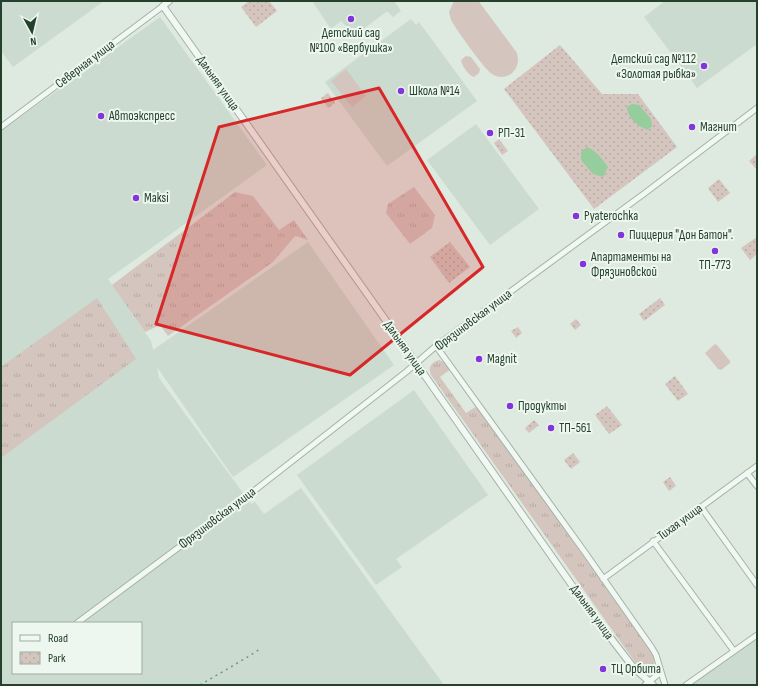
<svg xmlns="http://www.w3.org/2000/svg" width="758" height="686" font-family="'Sofia Sans Condensed',sans-serif">
  <style>
    .built { fill: #cbdbcf; fill-rule: evenodd }
    .grass { fill: url(#grass-tufts) }
    .park { fill: url(#park-dots) }
    .garden { fill: #d4c6be }
    .water { fill: #95cd9c }
    .lines { fill: none; stroke-linecap: round; stroke-linejoin: round }
    .minor-casing { stroke: #a3b3a6; stroke-width: 7 }
    .tertiary-casing { stroke: #a3b3a6; stroke-width: 8 }
    .minor { stroke: #f1f7f2; stroke-width: 5 }
    .tertiary { stroke: #f1f7f2; stroke-width: 6 }
    .rail { stroke: #76947d; stroke-width: 1.5; stroke-dasharray: 2 4; stroke-linecap: butt }
    .marked { fill: #d62828; fill-opacity: 0.2; stroke: #d62828; stroke-width: 3; stroke-linejoin: round }
    .poi-dot { fill: #8235db; stroke: #edf6ef; stroke-width: 1.5 }
    .labels { text-anchor: middle; dominant-baseline: central; stroke-width: 4; stroke-linejoin: round; paint-order: stroke }
    .poi-label { font-size: 13px; fill: #25412c; stroke: #edf6ef; text-anchor: start }
    .street-label { font-size: 13px; fill: #25412c; stroke: #edf6ef }
  </style>
  <defs>
    <pattern id="grass-tufts" width="24" height="20" patternUnits="userSpaceOnUse"><rect width="24" height="20" fill="#d4c6be"/><path d="M3 7l-1-3M5 7V3M7 7l1-3M15 17l-1-3M17 17v-4M19 17l1-3" fill="none" stroke="#b6aba3"/></pattern>
    <pattern id="park-dots" width="8" height="8" patternUnits="userSpaceOnUse"><rect width="8" height="8" fill="#d4c6be"/><path d="M2 2h.1M6 6h.1" fill="none" stroke="#b6aba3" stroke-width="1.8" stroke-linecap="round"/></pattern>
  </defs>
  <rect width="100%" height="100%" fill="#dee9e0"/>
  <path class="built" d="M1,1H104L13,67L1,51Z
    M312,1H394L401,11L393,17L388,12H386L358,33L345,25L341,21L331,29Z
    M665,1H757V44L697,88L644,17Z
    M160,17L267,165L108,279L151,341L153,350L308,242L394,365L233,477L157,367L159,378L251,504L255,502L264,514L301,488L444,685H1V131ZM13,623H141V673H13Z
    M411,19L416,25L419,22L477,101L387,166L325,82Z
    M476,124L539,209L490,245L427,160Z
    M414,390L488,495L396,559L402,567L376,585L297,475Z
    M757,639V685H691Z"/>
  <path class="grass" d="M414,187L435,215L432,228L410,244L386,213L388,204Z
    M235,192L253,196L279,230L294,220L308,240L295,236L273,262L168,336L160,325L145,332L112,285Z
    M97,298L136,359L1,458V367Z
    M439,360L446,363L451,369L440,377L466,413L477,406L653,654C657,662 653,669 643,669L637,665L431,375C428,368 431,362 439,360Z"/>
  <path class="park" d="M249,1H269L277,11L256,27L241,7Z
    M560,45L602,94H638L677,147L594,209L504,89Z
    M328,93L335,103L328,108L321,98Z
    M499,139L508,151L502,155L494,143Z
    M757,154V170L749,161Z
    M719,179L730,193L718,202L708,188Z
    M757,237V254L750,260L741,248Z
    M450,242L470,267L449,283L430,257Z
    M660,298L665,305L644,321L639,314Z
    M576,319L581,325L575,330L570,324Z
    M518,327L522,333L516,338L511,331Z
    M675,376L688,394L678,401L665,384Z
    M607,406L622,425L609,434L595,415Z
    M534,420L539,425L529,433L525,428Z
    M573,453L580,462L571,469L564,460Z
    M670,477L676,486L669,491L663,482Z"/>
  <path class="garden" d="M454,1H479L480,3L517,53C519,60 518,68 512,73C507,78 498,78 492,74C484,69 456,29 451,20L449,12Z
    M466,56L471,57L480,69L479,73L474,77C468,75 462,66 461,60Z
    M346,69L366,96L352,107L331,81Z
    M715,344L717,345L730,361V363L721,370L718,369L705,353Z"/>
  <path class="water" d="M632,104L639,105L651,119L652,126L648,130C639,127 627,118 627,107Z
    M587,147C597,151 602,159 608,167L603,177L593,174L581,160V152Z"/>
  <g class="lines">
    <g class="minor-casing">
      <path id="minor" d="M1,127L163,6
        M436,346L584,551L652,648L656,655L665,685
        M747,473L757,486
        M701,507L757,585
        M653,541L734,651
        M603,579L757,466
        M77,623L241,501L406,372L436,346L645,193L757,108
        M645,685L661,672
        M686,685L757,635"/>
    </g>
    <g class="tertiary-casing">
      <path id="tertiary" d="M169,1L163,6L409,353L590,611L633,667L653,685"/>
    </g>
    <use href="#minor" class="minor"/>
    <use href="#tertiary" class="tertiary"/>
    <path class="rail" d="M200,685L246,658L260,649"/>
  </g>
  <path class="marked" d="M379,88L483,267L350,375L156,324L219,127Z"/>
  <g class="poi-dot">
    <circle cx="351" cy="19" r="4"/>
    <circle cx="704" cy="66" r="4"/>
    <circle cx="401" cy="91" r="4"/>
    <circle cx="101" cy="116" r="4"/>
    <circle cx="692" cy="127" r="4"/>
    <circle cx="490" cy="133" r="4"/>
    <circle cx="136" cy="198" r="4"/>
    <circle cx="576" cy="216" r="4"/>
    <circle cx="621" cy="235" r="4"/>
    <circle cx="715" cy="251" r="4"/>
    <circle cx="583" cy="264" r="4"/>
    <circle cx="479" cy="359" r="4"/>
    <circle cx="510" cy="406" r="4"/>
    <circle cx="551" cy="428" r="4"/>
    <circle cx="603" cy="669" r="4"/>
  </g>
  <g class="labels">
    <g class="poi-label">
      <text x="351" y="33" text-anchor="middle">Детский сад<tspan x="351" dy="15">№100 «Вербушка»</tspan></text>
      <text x="696" y="59" text-anchor="end">Детский сад №112<tspan x="696" dy="15">«Золотая рыбка»</tspan></text>
      <text x="409" y="91">Школа №14</text>
      <text x="109" y="116">Автоэкспресс</text>
      <text x="700" y="127">Магнит</text>
      <text x="498" y="133">РП-31</text>
      <text x="144" y="198">Maksi</text>
      <text x="584" y="216">Pyaterochka</text>
      <text x="629" y="235">Пиццерия "Дон Батон".</text>
      <text x="591" y="257">Апартаменты на<tspan x="591" dy="15">Фрязиновской</tspan></text>
      <text x="715" y="265" text-anchor="middle">ТП-773</text>
      <text x="487" y="359">Magnit</text>
      <text x="518" y="406">Продукты</text>
      <text x="559" y="428">ТП-561</text>
      <text x="611" y="669">ТЦ Орбита</text>
    </g>
    <g class="street-label">
      <text transform="translate(85 64) rotate(-37)">Северная улица</text>
      <text transform="translate(218 83) rotate(55)">Дальняя улица</text>
      <text transform="translate(473 320) rotate(-37)">Фрязиновская улица</text>
      <text transform="translate(405 348) rotate(55)">Дальняя улица</text>
      <text transform="translate(217 518) rotate(-37)">Фрязиновская улица</text>
      <text transform="translate(680 522) rotate(-36)">Тихая улица</text>
      <text transform="translate(592 612) rotate(54)">Дальняя улица</text>
    </g>
  </g>
  <rect width="758" height="686" fill="none" stroke="#25412c" stroke-width="4"/>
  <rect x="12" y="622" width="130" height="52" fill="#edf6ef" stroke="#9daea1"/>
  <rect x="20" y="635" width="20" height="6" fill="#f1f7f2" stroke="#9daea1"/>
  <text x="48" y="642" font-size="12" fill="#25412c">Road</text>
  <rect x="20" y="652" width="20" height="12" fill="url(#park-dots)" stroke="#9daea1"/>
  <text x="48" y="662" font-size="12" fill="#25412c">Park</text>
  <g transform="translate(32 32) rotate(172)" stroke="#edf6ef" stroke-width="3" paint-order="stroke">
  <path d="M0-3L7 15L0 10L-7 15Z" fill="#25412c"/>
  <text y="-6" font-size="11" font-weight="bold" text-anchor="middle" fill="#25412c">N</text>
  </g>
</svg>
